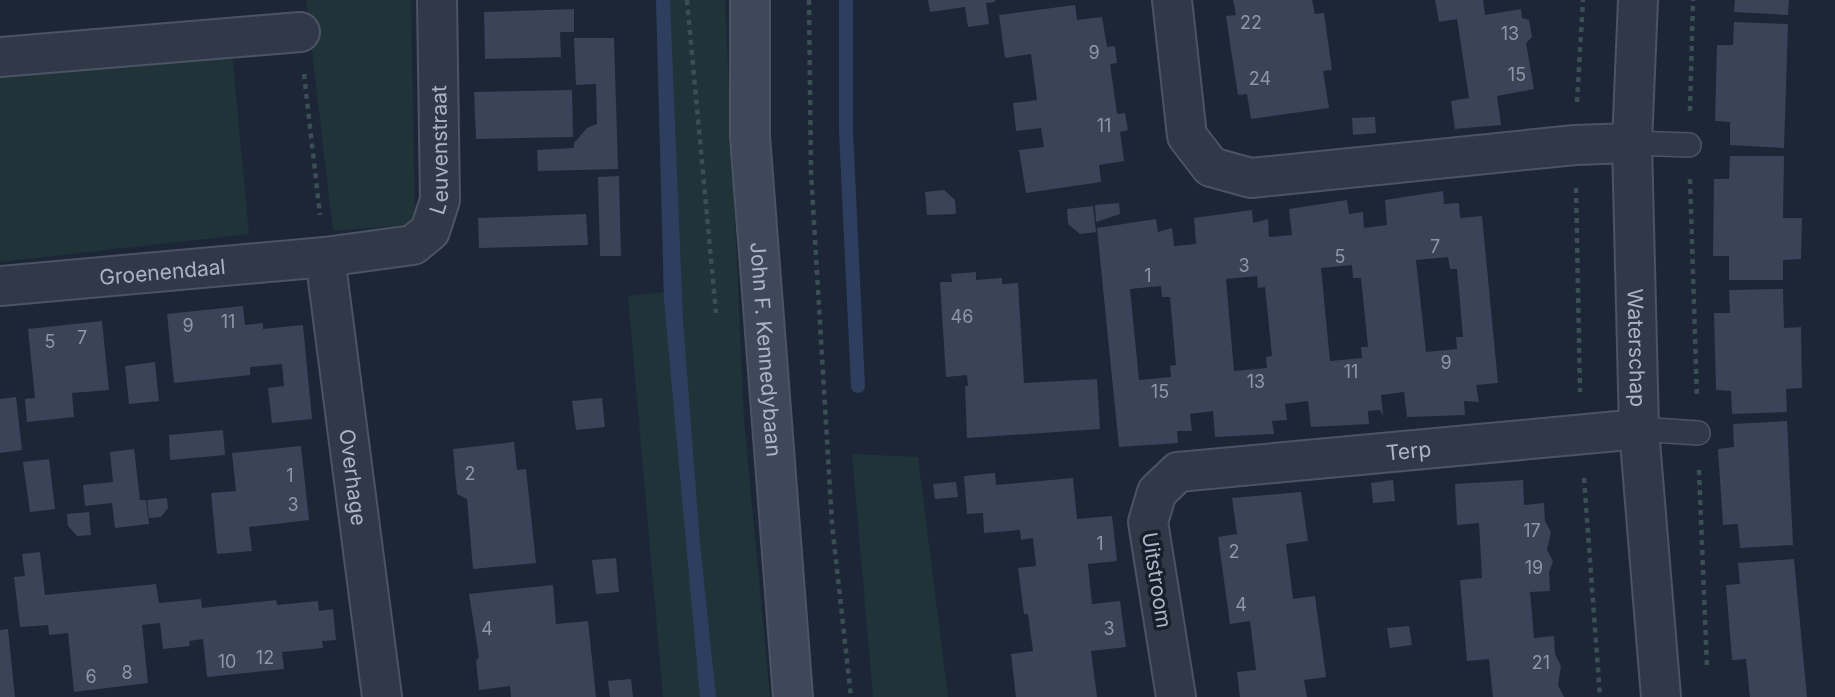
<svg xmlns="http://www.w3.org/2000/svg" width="1835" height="697" font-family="Inter,sans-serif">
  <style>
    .green { fill: #1f3338 }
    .water { fill: #2d3e5e }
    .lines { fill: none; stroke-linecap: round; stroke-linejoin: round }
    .stream { stroke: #2d3e5e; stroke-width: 14 }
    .building { fill: #394458; fill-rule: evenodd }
    .service-casing { stroke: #4c5363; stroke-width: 26 }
    .minor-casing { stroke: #4c5363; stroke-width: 42 }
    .secondary-casing { stroke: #4c5363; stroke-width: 42 }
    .path { stroke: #3a4f53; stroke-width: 4.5; stroke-dasharray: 5 5; stroke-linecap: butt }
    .service { stroke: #313848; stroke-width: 23 }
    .minor { stroke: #313848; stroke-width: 38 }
    .secondary { stroke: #3f475b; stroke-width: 38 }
    .labels { text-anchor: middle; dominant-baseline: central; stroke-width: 7; stroke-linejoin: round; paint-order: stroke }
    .number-label { font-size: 18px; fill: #8e97aa }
    .street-label { font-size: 21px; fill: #abb3c5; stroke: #171e2c }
  </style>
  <rect width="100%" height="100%" fill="#1d2637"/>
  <path class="green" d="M306,0H411L415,224L333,231Z
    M656,0H725L744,420L770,697H663L628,296L664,292Z
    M232,52L249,234L0,262V75Z
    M852,454L918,457L948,697H873Z"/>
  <path class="water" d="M656,0H670L683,320L700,543L716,697H700L664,300Z"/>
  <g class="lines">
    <path class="stream" d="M846,0V131L858,386"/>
  </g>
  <path class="building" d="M928,0H995V2L986,3L989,24L968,27L965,7L930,12Z
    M1233,0H1312L1315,14L1324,13L1332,70L1323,71L1329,108L1251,119L1247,94L1238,95L1232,56L1226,16L1236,15Z
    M1435,0H1483L1485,15L1521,9L1522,18L1529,20L1532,37L1526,43L1534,89L1497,96L1501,125L1455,129L1451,101L1469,98L1457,19L1439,22Z
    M1735,0H1789L1788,15L1734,12Z
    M1075,5L1077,20L1102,17L1107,47L1115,46L1117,63L1110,64L1117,114L1125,113L1128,130L1120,132L1124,161L1099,165L1101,182L1026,193L1019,150L1044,147L1041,128L1016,131L1013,103L1037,100L1031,54L1005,58L999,15Z
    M574,9V32H560L561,57L485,59L484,12Z
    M1734,22L1788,24L1784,148L1730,145V122L1715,121L1717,45H1733Z
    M574,38H614L618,169L538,171L537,150L574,148V143L587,128L597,124L596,84L576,85Z
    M572,90L573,137L476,139L474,92Z
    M1375,117L1376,133L1353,135L1352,118Z
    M1730,156H1784L1783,218H1802L1801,259L1783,260V280H1729V256H1713L1714,179H1729Z
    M619,176L621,256H600L598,177Z
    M944,190L955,200L956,214L927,215L925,192Z
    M1443,191L1444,204L1459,203L1460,218L1482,216L1498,383L1476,385L1479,402L1464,401L1465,415L1407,417L1404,392L1381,395L1383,416L1380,410L1368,411L1369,424L1311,427L1308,401L1285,404L1287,420L1272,421L1274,434L1215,437L1213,411L1190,414L1192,431H1177L1178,443L1119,447L1097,228L1156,219L1158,232L1172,228L1174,246L1196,244L1194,218L1252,210L1253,223L1268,219L1269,237L1292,235L1289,209L1347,200L1349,214L1363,212L1364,228L1387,225L1385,200ZM1448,257L1450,269H1457L1463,337H1456L1457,349L1426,352L1416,260ZM1352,265L1353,278H1361L1368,347H1361L1362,358L1330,361L1321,268ZM1257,276L1258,288L1265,287L1272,356L1266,357L1267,368L1234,371L1226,279ZM1161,286L1162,297H1170L1176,365L1170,366L1171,377L1139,380L1130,289Z
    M1119,203L1120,214L1096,222L1095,205Z
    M1093,206L1096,232L1080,234L1068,224L1067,209Z
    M586,214L588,245L479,248L478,218Z
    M976,272V280L1002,278V284L1018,283L1024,383L1097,379L1100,429L967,438L965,386H968L967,375L946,377L940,282H952L951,274Z
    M1783,289L1784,328L1801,327L1802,388L1786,389L1787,412L1732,414L1731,391L1716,390L1714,313H1730L1729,290Z
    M243,306L245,325L263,323V329L303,325L312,419L272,423L268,388L284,386L282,364L250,367V375L174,383L167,314Z
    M102,321L109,390L72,393L74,417L27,422L25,399L35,398L28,329Z
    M155,362L159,401L129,404L125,366Z
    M16,397L22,450L0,453V399Z
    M602,398L605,427L576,430L572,401Z
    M1787,421L1793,545L1740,548L1738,524L1723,525L1718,449L1734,447L1733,424Z
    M223,430L225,455L170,460L169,435Z
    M514,442L517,470L526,469L536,563L473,569L467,499L457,494L453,449Z
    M301,446L309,520L249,527L252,551L217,554L211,493L236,491L232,453Z
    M134,449L140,500H146L149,524L115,528L112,503L85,506L83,485L113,482L110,452Z
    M49,459L55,509L30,512L23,462Z
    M995,473L996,485L1073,478L1077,519L1112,516L1117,561L1088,564L1090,585L1092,604L1120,601L1126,647L1091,651L1097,697H1016L1011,654L1033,651L1028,614H1024L1018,568L1036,566L1033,538L1021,540L1020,530L984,533L983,513L967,514L964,476Z
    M1393,480L1395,501L1373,503L1371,483Z
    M1523,480L1524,505L1544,503L1545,521L1551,532L1547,550L1553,561L1549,573L1550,591L1530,592L1534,638L1554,636L1555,654L1561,666L1558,685L1564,697H1493L1489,659L1467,661L1460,580L1482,578L1479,523L1457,525L1455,484Z
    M956,482L958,497L935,499L933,484Z
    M1301,492L1308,541L1286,544L1293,599L1315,596L1326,677L1304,680L1307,697H1240L1237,672L1256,670L1250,621L1230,624L1218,537L1237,534L1232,498Z
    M167,498L168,508L161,517L149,518L147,500Z
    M89,512L91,535L77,536L68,526L67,514Z
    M40,552L45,595L156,584L159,603L201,599L202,608L276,600L277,605L318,601L319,611L333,609L336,640L322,641L323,648L282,652L284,669L207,677L203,639L189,641L190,646L163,649L160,623L142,625L148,683L74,692L68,633L49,635L48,625L20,627L14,577L25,576L22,554Z
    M616,558L619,592L596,594L592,560Z
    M1794,559L1807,697H1750L1746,659L1732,660L1726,585L1740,584L1738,563Z
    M553,585L556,624L588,621L596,697H511L510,686L479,690L476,661L479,657L469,594Z
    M1409,626L1412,645L1390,648L1387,628Z
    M8,629L15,697H0V630Z
    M631,679L633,697H610L608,681Z"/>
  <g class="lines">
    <g class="service-casing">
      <path id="service" d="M1632,143L1689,145
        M1639,429L1698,433"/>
    </g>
    <g class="minor-casing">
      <g id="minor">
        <path d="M1172,0L1187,136L1211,167L1251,178L1575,145L1632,143"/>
        <path id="s1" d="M1638,0L1632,143L1639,429L1661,697"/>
        <path d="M0,57L300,32"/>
        <path id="s2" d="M325,257L382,697"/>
        <path id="s3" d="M0,286L325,257L413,245L430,231L440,200L437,0"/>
        <path id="s4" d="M1176,697L1148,522L1157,492L1178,472L1639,429"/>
      </g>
    </g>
    <g class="secondary-casing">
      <g id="secondary">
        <path id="s5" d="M750,0V136L793,697"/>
      </g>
    </g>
    <path class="path" d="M687,0L716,313
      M809,0L811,172L832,524L851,697
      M304,74L320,215
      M1577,102L1583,0
      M1690,111L1693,0
      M1690,179L1697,398
      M1576,188L1580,392
      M1699,470L1707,667
      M1584,478L1600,697"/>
    <use href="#service" class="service"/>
    <use href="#minor" class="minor"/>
    <use href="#secondary" class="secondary"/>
  </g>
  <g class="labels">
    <g class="number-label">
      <text x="1251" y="22">22</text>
      <text x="1510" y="33">13</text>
      <text x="1094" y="52">9</text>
      <text x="1517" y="74">15</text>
      <text x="1260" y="78">24</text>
      <text x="1104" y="125">11</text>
      <text x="1435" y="246">7</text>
      <text x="1340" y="256">5</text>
      <text x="1244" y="265">3</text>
      <text x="1148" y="275">1</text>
      <text x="962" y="316">46</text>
      <text x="228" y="321">11</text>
      <text x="188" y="325">9</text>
      <text x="82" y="337">7</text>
      <text x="50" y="341">5</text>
      <text x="1446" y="362">9</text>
      <text x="1351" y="371">11</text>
      <text x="1256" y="381">13</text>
      <text x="1160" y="391">15</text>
      <text x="470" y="473">2</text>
      <text x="290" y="475">1</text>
      <text x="293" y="504">3</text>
      <text x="1532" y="530">17</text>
      <text x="1100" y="543">1</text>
      <text x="1234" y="551">2</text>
      <text x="1534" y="567">19</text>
      <text x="1241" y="604">4</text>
      <text x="487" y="628">4</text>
      <text x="1109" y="628">3</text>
      <text x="265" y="657">12</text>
      <text x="227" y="661">10</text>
      <text x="1541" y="662">21</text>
      <text x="127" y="672">8</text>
      <text x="91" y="676">6</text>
    </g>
    <g class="street-label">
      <text stroke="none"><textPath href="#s3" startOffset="520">Leuvenstraat</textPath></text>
      <text stroke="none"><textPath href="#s3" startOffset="163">Groenendaal</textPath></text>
      <text stroke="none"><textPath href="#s5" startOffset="350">John F. Kennedybaan</textPath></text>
      <text stroke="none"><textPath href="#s1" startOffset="348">Waterschap</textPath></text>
      <text stroke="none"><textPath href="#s4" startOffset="469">Terp</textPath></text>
      <text stroke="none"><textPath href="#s2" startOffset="222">Overhage</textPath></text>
      <text transform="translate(1157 580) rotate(81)">Uitstroom</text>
    </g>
  </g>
</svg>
